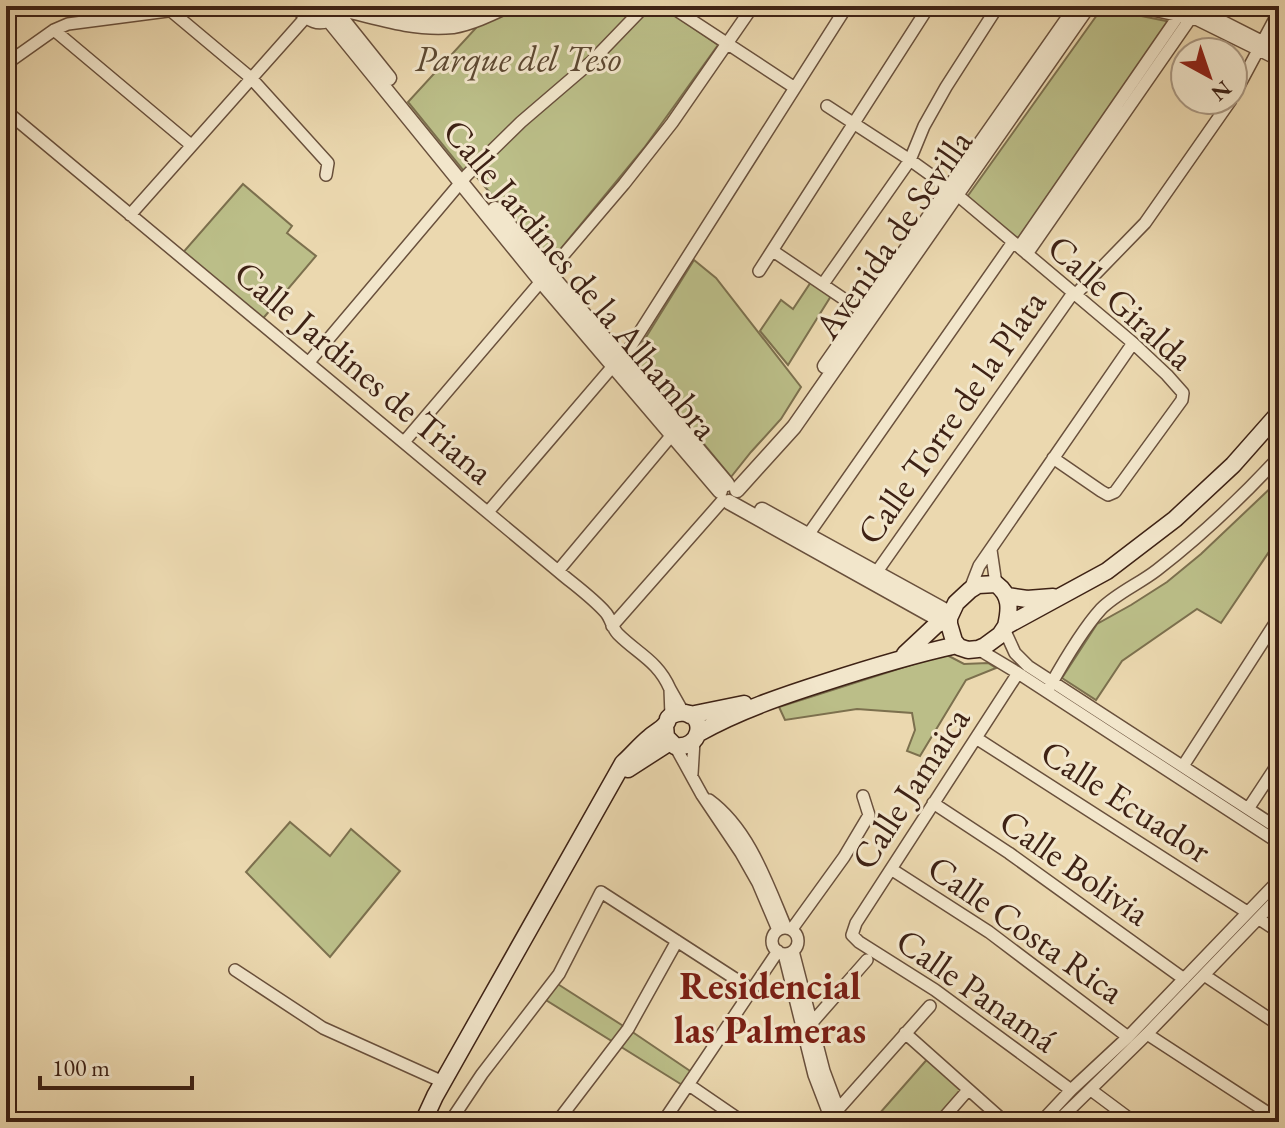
<svg xmlns="http://www.w3.org/2000/svg" width="1285" height="1128" font-family="'EB Garamond',serif">
  <style>
    .green { fill: #bbbe88; stroke: #7c704e; stroke-width: 2 }
    .lines { fill: none; stroke-linecap: round; stroke-linejoin: round }
    .minor-casing { stroke: #69503c; stroke-width: 14 }
    .tertiary-casing { stroke: #69503c; stroke-width: 17 }
    .secondary-casing { stroke: #3e2215; stroke-width: 19 }
    .minor { stroke: #f2e6cb; stroke-width: 11 }
    .tertiary { stroke: #f2e6cb; stroke-width: 14 }
    .secondary { stroke: #f2e6cb; stroke-width: 16 }
    .labels { text-anchor: middle; dominant-baseline: central; stroke-width: 6; stroke-linejoin: round; paint-order: stroke }
    .park-label { font-size: 36px; font-style: italic; fill: #5d4932; stroke: #f2e6cb }
    .street-label { font-size: 36px; fill: #3e2215; stroke: #f2e6cb }
    .neighbourhood-label { font-size: 38px; font-weight: bold; fill: #7a1f14; stroke: #f2e6cb }
  </style>
  <rect width="100%" height="100%" fill="#ebd8af"/>
  <filter id="stains"><feTurbulence type="fractalNoise" baseFrequency=".0025" numOctaves="4"/><feColorMatrix values="0 0 0 0 .2 0 0 0 0 .09 0 0 0 0 .02 0 0 0 .5 -.17"/></filter>
  <radialGradient id="worn" r=".72"><stop offset=".6" stop-color="#630" stop-opacity="0"/><stop offset="1" stop-color="#630" stop-opacity=".3"/></radialGradient>
  <path class="green" d="M507,6H645L467,175L408,102L476,28L481,18Z
    M650,6H661L718,45L644,148L549,263L475,175L502,147Z
    M1102,8L1171,22L1019,241L967,197Z
    M243,184L292,226L287,233L316,256L260,322L180,256Z
    M694,260L716,278L801,387L781,419L751,452L731,477L633,358Z
    M811,282L831,296L788,365L760,331L781,300L793,309Z
    M1279,480V537L1221,623L1197,609L1122,661L1096,700L1062,678L1097,624L1131,605L1167,582L1201,554Z
    M945,654L964,664L988,663L996,668L966,680L920,756L907,751L915,730L912,713L857,709L785,720L779,707Z
    M290,822L330,856L351,829L400,871L330,957L246,872Z
    M553,981L628,1029L696,1075L687,1088L541,997Z
    M930,1056L968,1090L940,1122H872Z"/>
  <g class="lines">
    <g class="minor-casing">
      <path id="minor" d="M670,6L795,88
        M1135,6L1198,20L1279,60
        M1182,6L1206,13L1279,50
        M171,11L251,78L328,163L326,175
        M54,30L191,145
        M6,64L54,30L68,24L206,6
        M1233,97L1279,11
        M827,106L910,160L949,188L1133,343L1167,375L1183,393L1182,400L1115,492L1108,495L1101,491L1053,458
        M6,111L558,571C573,584 592,597 606,613C611,619 612,628 618,634C638,654 658,661 670,689
        M130,215L306,17
        M1019,247L1179,15
        M773,251L863,312
        M1027,254L1199,6
        M759,271L929,6
        M823,284L910,160L924,126L946,87L998,6
        M1075,295L1145,223L1231,100
        M309,362L467,175L521,122L591,62L645,6
        M404,442L624,184L672,123L753,6
        M488,512L613,366L622,360L847,6
        M808,535L1013,242
        M991,550L996,584
        M558,571L676,430
        M876,573L1073,293
        M970,589L979,566L1133,343
        M612,626L723,500
        M1004,629L1015,653L1028,666L1279,829
        M978,649L1018,673L1279,843
        M1018,673L856,923L852,935L859,942L935,990L1071,1090
        M1050,686C1064,661 1082,630 1101,609C1117,593 1139,584 1157,570C1201,536 1241,498 1279,457
        M671,716L670,689L683,712
        M976,738L1247,912
        M675,746L702,795L741,853L758,883L778,930
        M1183,766L1279,617
        M692,774L694,741
        M709,800C749,829 767,883 786,928
        M933,803L1009,853L1184,979
        M1248,809L1279,762
        M891,869L989,932L1128,1037
        M1259,919L1279,932
        M772 941a13 13 0 1 1 26 0a13 13 0 1 1-26 0Z
        M792,929L844,857L869,815L863,796
        M793,951L824,1071L843,1122
        M784,954L814,1075L832,1122
        M235,970L323,1028L443,1082
        M1204,975L1279,1025
        M809,1026L867,960
        M905,1033L1005,1122
        M1147,1034L1279,1120
        M689,1085L743,1122
        M1091,1090L1134,1122
        M833,1115L930,1006
        M450,1122L482,1074L559,974L601,892L751,989
        M557,1122L628,1029L677,941
        M663,1122L778,951
        M940,1122L968,1090
        M1041,1122L1071,1090L1128,1037L1279,880
        M1057,1122L1147,1034L1279,897"/>
    </g>
    <g class="tertiary-casing">
      <path id="tertiary" d="M296,6C308,19 319,28 335,15
        M339,8C376,17 414,30 453,26C471,23 490,14 507,6
        M395,12C425,19 448,17 477,9
        M337,13L389,78
        M329,20L541,281L720,491
        M495,209L727,484
        M825,366L1077,6
        M737,490L794,427L1088,6
        M729,502L942,621
        M762,510L951,614"/>
    </g>
    <g class="secondary-casing">
      <path id="secondary" d="M1007,596L1027,599L1053,597
        M1006,626C1010,609 1011,595 996,584L978,585L970,590L956,603L949,618V624L954,641L959,647L968,650L978,649L985,646L1000,635L1006,626L1107,571L1175,519L1233,465L1279,413
        M905,654L936,625L949,618
        M690,715L744,704
        M699,733C738,711 782,696 826,682C869,668 912,655 957,645
        M628,769L670,742
        M423,1122L435,1096L623,763C632,755 640,745 650,737C654,733 661,730 665,725C671,718 664,721 672,715C676,713 680,712 685,713C707,716 701,750 675,746L666,737L665,726"/>
    </g>
    <use href="#minor" class="minor"/>
    <use href="#tertiary" class="tertiary"/>
    <use href="#secondary" class="secondary"/>
  </g>
  <g class="labels">
    <g class="park-label">
      <text x="518" y="58">Parque del Teso</text>
    </g>
    <g class="street-label">
      <text transform="translate(893 234) rotate(-55)">Avenida de Sevilla</text>
      <text transform="translate(581 279) rotate(50)">Calle Jardines de la Alhambra</text>
      <text transform="translate(1121 302) rotate(42)">Calle Giralda</text>
      <text transform="translate(364 372) rotate(40)">Calle Jardines de Triana</text>
      <text transform="translate(951 417) rotate(-55)">Calle Torre de la Plata</text>
      <text transform="translate(910 788) rotate(-57)">Calle Jamaica</text>
      <text transform="translate(1126 801) rotate(33)">Calle Ecuador</text>
      <text transform="translate(1075 867) rotate(35)">Calle Bolivia</text>
      <text transform="translate(1026 929) rotate(35)">Calle Costa Rica</text>
      <text transform="translate(977 990) rotate(35)">Calle Panamá</text>
    </g>
    <g class="neighbourhood-label">
      <text x="770" y="985">Residencial<tspan x="770" dy="44">las Palmeras</tspan></text>
    </g>
  </g>
  <rect width="1285" height="1128" fill="none" stroke="#ebd8af" stroke-width="32"/>
  <rect x="8" y="8" width="1269" height="1112" fill="none" stroke="#3e2215" stroke-width="4"/>
  <rect x="16" y="16" width="1253" height="1096" fill="none" stroke="#3e2215" stroke-width="2"/>
  <g transform="translate(1209 76) rotate(140)"><circle r="38" fill="#f2e6cb" stroke="#aa9882" stroke-width="2"/>
  <path d="M0-6L14 30L0 20L-14 30Z" fill="#8f2418"/>
  <text y="-12" font-size="22" font-weight="bold" text-anchor="middle" fill="#3e2215">N</text>
  </g>
  <path d="M40 1076v12h152v-12" fill="none" stroke="#3e2215" stroke-width="4"/>
  <text x="52" y="1076" font-size="24" fill="#3e2215" stroke="#f2e6cb" stroke-width="6" paint-order="stroke">100 m</text>
  <rect width="100%" height="100%" filter="url(#stains)"/>
  <rect width="100%" height="100%" fill="url(#worn)"/>
</svg>
